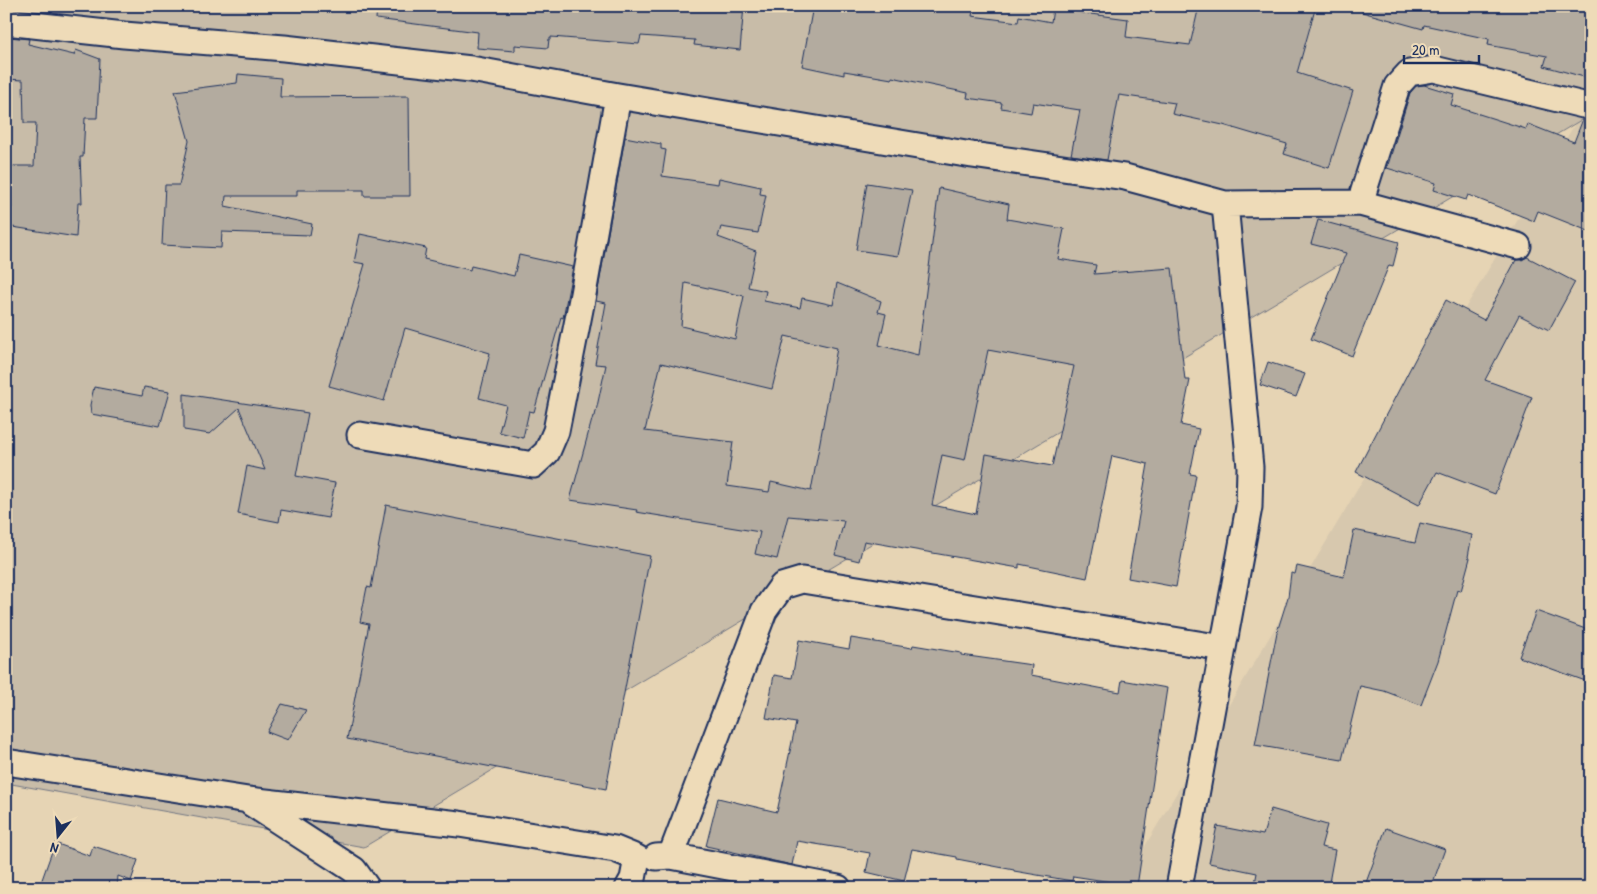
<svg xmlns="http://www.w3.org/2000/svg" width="1597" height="894" font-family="'Patrick Hand',sans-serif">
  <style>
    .built { fill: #d7c8ae }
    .green { fill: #c8bca8; stroke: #727683 }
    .building { fill: #b3ab9f; stroke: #1b2f5e; fill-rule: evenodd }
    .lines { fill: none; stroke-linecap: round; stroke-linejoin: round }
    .minor-casing { stroke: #1b2f5e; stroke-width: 29 }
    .minor { stroke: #eedbb8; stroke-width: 25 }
  </style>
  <rect width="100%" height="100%" fill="#e6d4b4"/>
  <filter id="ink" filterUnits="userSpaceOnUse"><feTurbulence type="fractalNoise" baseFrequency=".02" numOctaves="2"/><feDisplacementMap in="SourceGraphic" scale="10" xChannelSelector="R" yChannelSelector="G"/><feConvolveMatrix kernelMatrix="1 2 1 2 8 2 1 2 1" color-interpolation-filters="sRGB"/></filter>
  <g filter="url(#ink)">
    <path class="built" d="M1591,97V888H1120Z"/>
    <path class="green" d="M6,6H1591V114L364,847L6,783Z"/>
    <path class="building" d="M377,6H744L740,50L694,45L695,40L641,36L639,44L551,37V39H549L548,48L515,45V51L477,48L478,32L376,19Z
      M813,6H974L972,16L1018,22L1019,16L1051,22L1053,9L1128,19L1126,37L1190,45L1199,6H1316L1297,73L1353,91L1329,168L1284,154L1287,144L1223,125L1172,114L1175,103L1119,95L1107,160L1071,155L1080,110L1033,103L1031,113L1001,108L1002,103L967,98L968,93L892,77V79L844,71V75L802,66Z
      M1363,6H1591V54L1584,77L1544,66L1547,56L1488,45L1489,39L1424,25L1423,29L1362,12Z
      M9,37L29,39L28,44L74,55L76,50L100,59L97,118H85L83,157H80L82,203H78L76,237L6,226V208H12L11,166H34L36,123H24L23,80L6,79V50Z
      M238,74L281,78L280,97L409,96L410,196H364V190H297V196H226L225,206L312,224L310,235L222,232L221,248L162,245L165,185H179L189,141L175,91L237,83Z
      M1424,85L1454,94L1451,105L1526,129L1528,124L1574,142L1583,119L1591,117V232L1538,211L1534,221L1468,195L1466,200L1434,190L1436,183L1387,168L1410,93L1416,86Z
      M625,137L661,144V149L666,150L662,176L718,184L719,178L761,187L760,194L766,195L758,233L721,227L718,237L756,251L748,287L766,291L764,301L800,308L802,298L833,305L837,283L881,301L878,312L886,314L879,345L918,355L939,188L1009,204L1007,219L1064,229L1058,259L1096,265L1094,274L1172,268L1185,380H1190L1181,425L1199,429L1190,474L1196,475L1176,587L1128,578L1148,464L1112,456L1087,578L1019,564V568L864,541L859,561L835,555L844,521L788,516L777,559L755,554L760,532L636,512L637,510L570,500L593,416H595L606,365L595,364L606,303L596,301ZM685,283L744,296L735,339L681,326ZM785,336L837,348L811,491L771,482L769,492L727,486L733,442L645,431L661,363L772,389ZM988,350L1074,366L1052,466L986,454L976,514L932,505L942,455L965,460Z
      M867,183L912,190L898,256L856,250Z
      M1318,220L1399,242L1393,266L1389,265L1352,356L1311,339L1346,253L1311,244Z
      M360,234L426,248L424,259L470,270L471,266L514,276L519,255L573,267L563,318L561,317L534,412L529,411L523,438L499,432L506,405L479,398L490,353L405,328L384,401L329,386L365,264L354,262Z
      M1527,257L1575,282L1549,330L1519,315L1485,380L1532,397L1495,494L1437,472L1419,505L1356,472L1446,300L1484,320L1516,260H1522Z
      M1268,362L1305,374L1296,397L1260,385Z
      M94,387L142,396L144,387L170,391L160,426L91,414L90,405Z
      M184,394L308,413L296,476L335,483L328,518L281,510L279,522L238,514L247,466L265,470L239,408L210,434L184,430Z
      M386,505L650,556L606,789L347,739L369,624L360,622L367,587L371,588Z
      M1420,523L1472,535L1468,557L1470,558L1461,591L1457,590L1438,661L1421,705L1384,691L1360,686L1342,760L1255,745L1277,632L1288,597L1291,573L1295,574L1297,566L1344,577L1354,530L1415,543Z
      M1536,611L1591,631V683L1519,657Z
      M851,638L912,648L913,645L961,653V655L1032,665L1031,675L1120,692L1122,680L1167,688L1137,886L1073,876L1072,881L1014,871V870L957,859V857L912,849L904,881L866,872L870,853L797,841L792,865L706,846L718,798L777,812L796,723L766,718L774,675L792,678L799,640L849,649Z
      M282,704L306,710L288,740L267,732Z
      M1271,809L1327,825L1321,847L1335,850L1328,888H1254L1257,873L1209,863L1217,826L1263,835Z
      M1386,828L1445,849L1431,888H1364Z
      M55,843L90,856L93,846L138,860L131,881L118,876L117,888H39Z"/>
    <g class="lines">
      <g class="minor-casing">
        <path id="minor" d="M6,22L124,35L284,48L471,69L618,96L972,155L1125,177L1225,204L1360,203L1518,246
          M1360,203L1397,86L1409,73L1434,69L1583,105
          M360,435L533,465L547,452L556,431L583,294L618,96
          M6,762L248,800L459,824L615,849L637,858L633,879L628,888
          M251,803L354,870L367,888
          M671,856L764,611L782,586L802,580L1223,648L1249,507L1250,467L1225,204
          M656,857L671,856L838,888
          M1179,888L1223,648"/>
      </g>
      <use href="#minor" class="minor"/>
    </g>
  </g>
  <rect width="1597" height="894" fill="none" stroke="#eedbb8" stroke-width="25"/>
  <rect x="12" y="12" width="1572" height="869" fill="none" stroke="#1b2f5e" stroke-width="2" filter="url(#ink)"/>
  <g transform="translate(58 836) rotate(197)" stroke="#eedbb8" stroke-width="4" paint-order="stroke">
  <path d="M0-4L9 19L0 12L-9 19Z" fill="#1b2f5e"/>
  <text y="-8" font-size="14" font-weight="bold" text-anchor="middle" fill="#1b2f5e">N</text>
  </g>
  <path d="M1404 55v8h75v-8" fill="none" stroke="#1b2f5e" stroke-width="2.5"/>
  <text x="1412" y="55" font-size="15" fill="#1b2f5e" stroke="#eedbb8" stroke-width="4" paint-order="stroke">20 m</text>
</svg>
